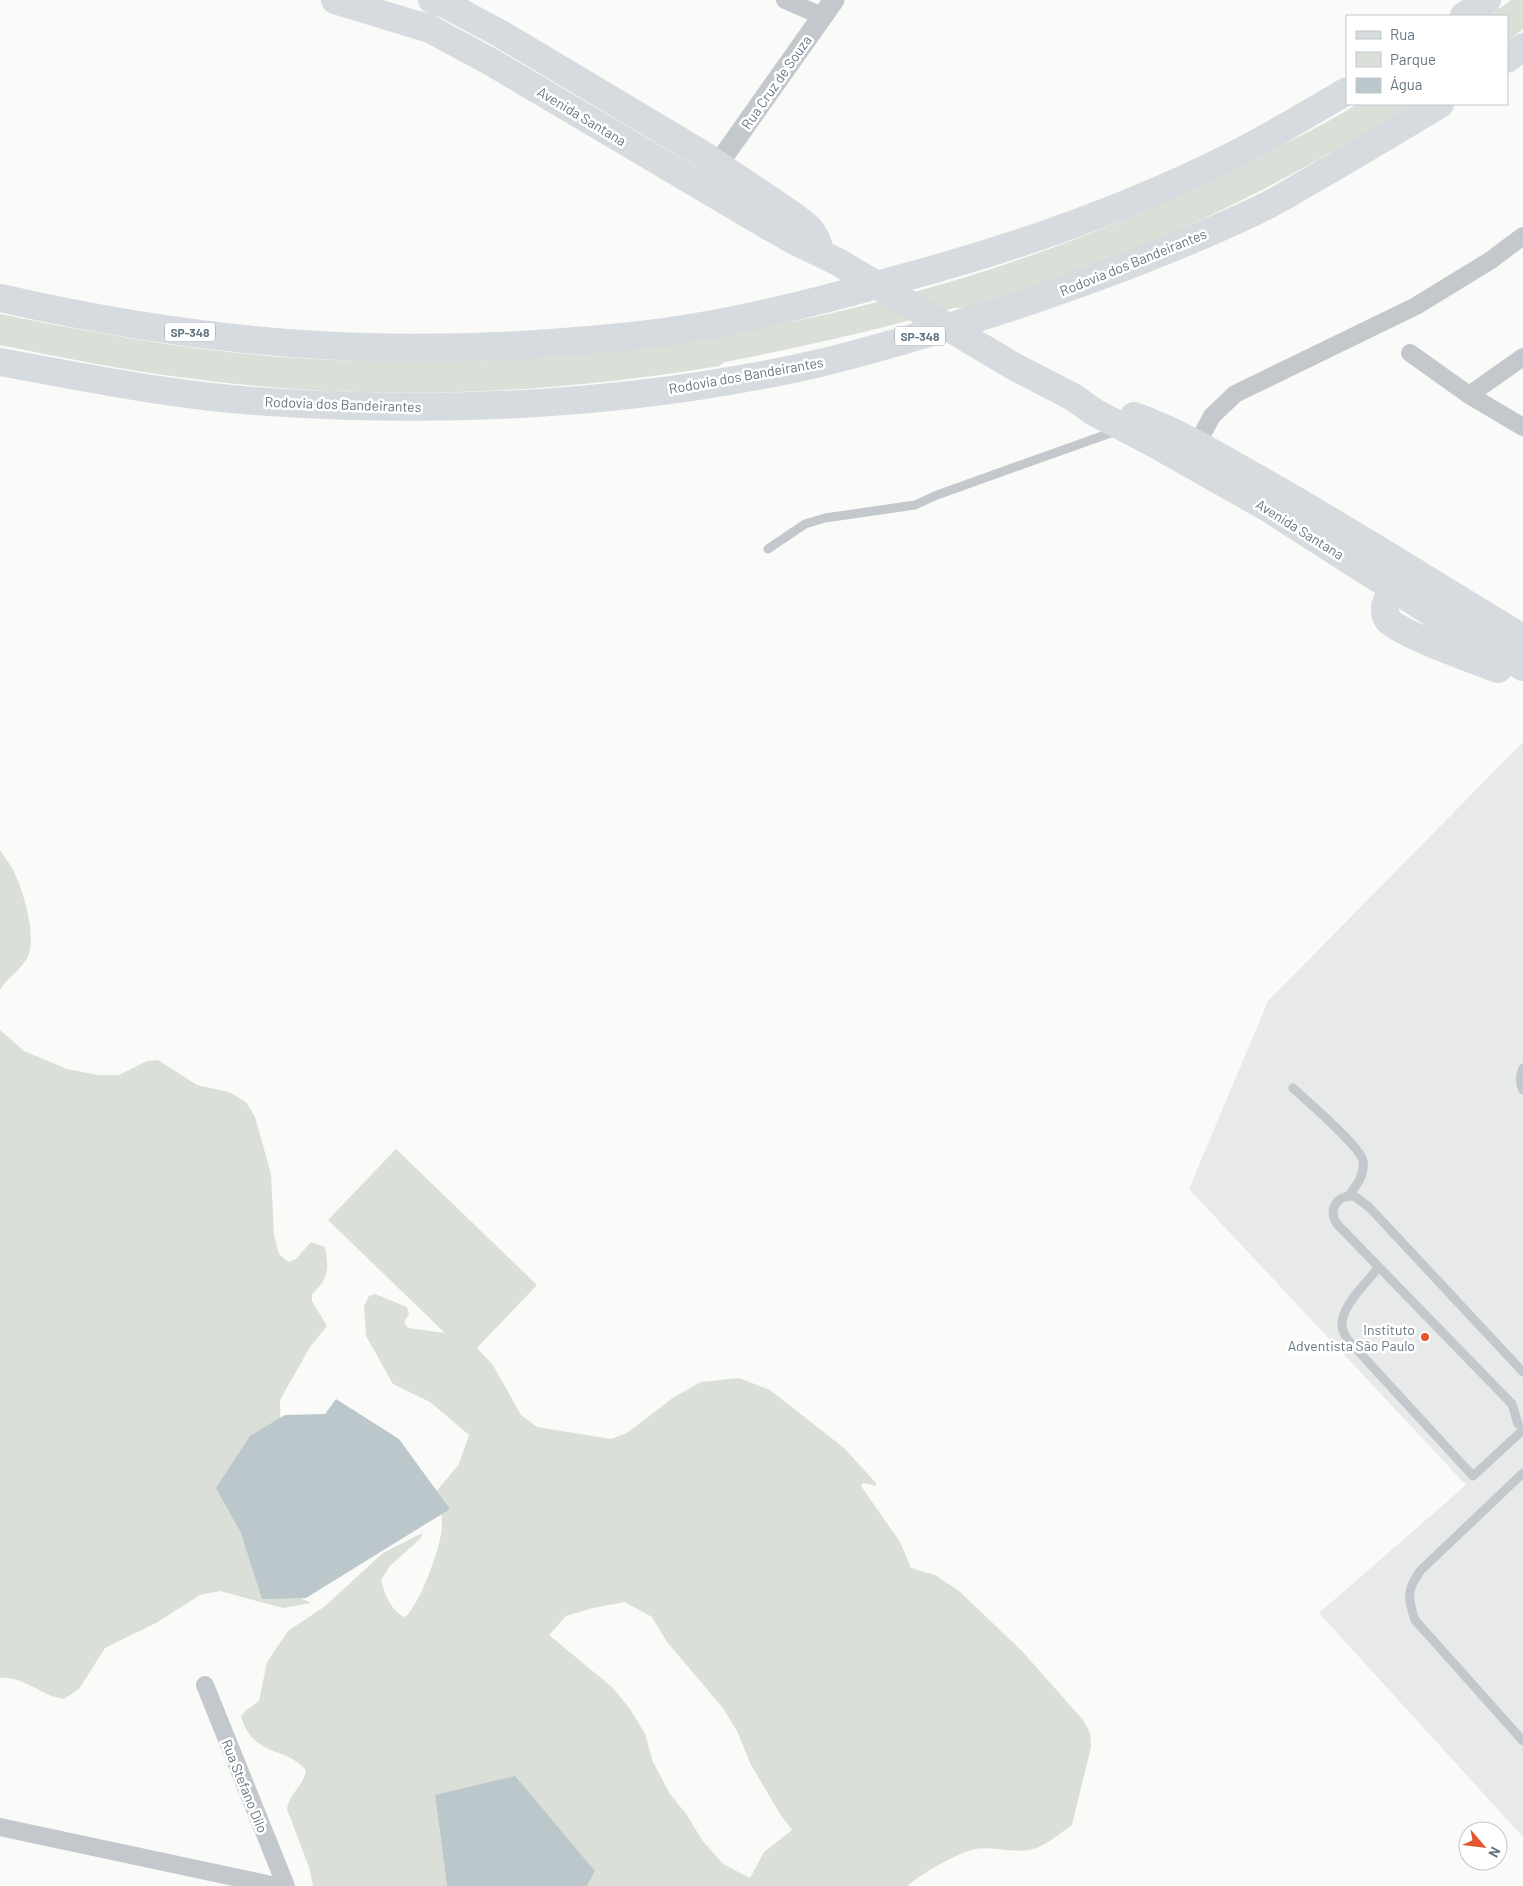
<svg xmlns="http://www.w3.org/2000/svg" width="1523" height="1886" font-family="Barlow,sans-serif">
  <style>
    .built { fill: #e8e9e9 }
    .green { fill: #dadfd7; fill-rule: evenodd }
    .water { fill: #bbc7cb }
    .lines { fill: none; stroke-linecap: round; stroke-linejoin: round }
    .service { stroke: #c3c8cc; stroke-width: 9 }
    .minor { stroke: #c3c8cc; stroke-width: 18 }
    .tertiary { stroke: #c3c8cc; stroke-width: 21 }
    .primary { stroke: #d6dbdf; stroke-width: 28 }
    .motorway { stroke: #d6dbdf; stroke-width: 28 }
    .poi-dot { fill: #e4572e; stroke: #fff; stroke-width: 2 }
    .labels { text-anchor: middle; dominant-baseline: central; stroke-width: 5; stroke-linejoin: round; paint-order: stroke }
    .shield { fill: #fff; stroke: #939fa8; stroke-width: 1 }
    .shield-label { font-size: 12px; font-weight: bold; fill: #657683 }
    .street-label { font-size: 14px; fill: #657683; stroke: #fff }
    .poi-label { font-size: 14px; fill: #657683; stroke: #fff; text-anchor: end }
  </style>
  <rect width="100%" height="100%" fill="#fafaf8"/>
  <path class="built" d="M1523,742V1837L1319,1613L1466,1485L1189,1189L1268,1001Z"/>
  <path class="green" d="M1511,0H1523V29L1507,41V16H1489Z
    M1357,104H1414C1323,159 1229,211 1129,251C1075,272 1020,290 965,308H954C878,330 802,347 725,362L719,366C548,395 366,402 194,379C129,371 64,358 0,345V314C104,335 209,354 315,359C631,377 977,305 1258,157C1291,140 1326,124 1357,104Z
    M0,850C4,856 9,863 13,870C23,889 39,941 26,960C19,971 7,978 0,990Z
    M0,1030L24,1051L67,1069L98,1075H119L147,1061L158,1060L197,1085L229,1092L246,1102L255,1117L271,1174L274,1235L279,1254L288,1262L296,1259L311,1242L325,1247C329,1269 329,1278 312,1294V1301L327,1326L310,1347L280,1400L283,1590L311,1603L283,1608L220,1591L200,1595L156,1623L105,1648L79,1689L64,1699C41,1696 24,1676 0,1678Z
    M396,1149L537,1285L477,1348L493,1365L521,1415L537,1427L611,1439L627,1433L674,1397L701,1382L739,1378L770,1390L844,1448L876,1483V1486L863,1483L861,1486L900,1542L911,1568L935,1575L959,1591L1022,1651L1083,1720L1090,1733L1091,1747L1072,1825C1059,1834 1045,1847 1029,1850C1011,1853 992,1846 975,1849C957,1853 921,1874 907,1886H587L595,1871L435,1795L447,1886H313L309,1867L287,1809C289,1794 304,1785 306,1770C284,1745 255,1759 241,1717L245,1711L259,1701L267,1662L288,1631L324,1607L383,1553L422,1533L421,1538L390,1566L381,1580C384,1592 391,1612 405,1617C420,1605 441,1546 442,1527C442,1514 440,1505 435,1493L459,1464L469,1435L430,1402L393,1384L366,1336L364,1306L369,1296L375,1294L407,1307L409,1314L404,1322L408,1328L445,1333L328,1220ZM625,1602L652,1617L667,1642L723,1708L738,1733L750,1763L780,1814L792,1830L764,1852L750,1878L723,1864L702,1840L687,1815L670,1794L653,1762L645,1734L630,1709L613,1688L549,1635L566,1616L593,1608Z"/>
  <path class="water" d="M336,1399L399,1439L450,1509L306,1598L262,1599L241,1533L216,1488L250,1436L285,1415L325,1414Z
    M515,1776L595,1871L587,1886H447L435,1795Z"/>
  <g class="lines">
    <path class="service" d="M768,549L805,524L825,518L915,505L937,495L1119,430
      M1523,1068C1520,1076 1519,1082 1523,1090
      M1293,1088C1306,1100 1361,1147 1363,1161C1365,1175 1357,1185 1349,1195
      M1379,1267C1367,1282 1340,1307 1342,1327C1343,1331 1345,1335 1347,1339L1473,1476L1523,1430
      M1518,1424L1512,1404L1337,1224C1328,1210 1336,1195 1354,1196L1369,1207L1523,1372
      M1523,1473L1421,1570C1407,1589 1407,1597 1415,1620L1523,1741"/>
    <path class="minor" d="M785,0L822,16
      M1410,353L1469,395L1523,427
      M1469,395L1523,357
      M1197,444L1212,416L1235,394L1416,306L1491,260L1523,236
      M205,1685L286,1886
      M0,1827L276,1886"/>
    <path class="tertiary" d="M718,164L834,0"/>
    <path class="primary" d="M335,0L430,29L491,62L763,223L793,240L838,262L1015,367L1073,397L1094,412L1155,444L1268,508L1468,636L1523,667
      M432,0L445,4L501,34L702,154L794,216L810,229L816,239L821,252
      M1134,416C1182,433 1225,460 1269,485C1355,534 1438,587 1523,638
      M1411,584C1402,586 1390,592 1387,601C1384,607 1384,614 1388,620C1400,634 1477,661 1498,669"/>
    <path class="motorway" d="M1464,16L1487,0
      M1507,59L1523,47
      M0,298C105,322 212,339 319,345C419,351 521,347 621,337C716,328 810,304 902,278C1015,248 1126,209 1230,157C1270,137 1308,114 1347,91
      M0,362C89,378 179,397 269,402C451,414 638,404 816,364C883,348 947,328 1012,307C1096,279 1178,248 1258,210C1276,202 1293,191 1310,181C1354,156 1397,130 1440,104"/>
  </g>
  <circle class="poi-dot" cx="1425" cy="1337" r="5"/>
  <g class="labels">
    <g class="shield">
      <rect x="165" y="322.5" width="50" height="19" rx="4"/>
      <rect x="895" y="326.5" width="50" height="19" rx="4"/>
    </g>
    <g class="shield-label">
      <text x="190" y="332">SP-348</text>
      <text x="920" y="336">SP-348</text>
    </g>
    <g class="street-label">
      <text transform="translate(776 82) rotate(-55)">Rua Cruz de Souza</text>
      <text transform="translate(582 116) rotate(31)">Avenida Santana</text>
      <text transform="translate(1133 262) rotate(-22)">Rodovia dos Bandeirantes</text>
      <text transform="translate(746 375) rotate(-10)">Rodovia dos Bandeirantes</text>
      <text transform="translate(343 404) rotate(2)">Rodovia dos Bandeirantes</text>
      <text transform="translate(1300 529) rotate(32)">Avenida Santana</text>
      <text transform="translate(245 1786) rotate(68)">Rua Stefano Dilo</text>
    </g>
    <g class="poi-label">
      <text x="1415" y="1329">Instituto<tspan x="1415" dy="16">Adventista São Paulo</tspan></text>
    </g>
  </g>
  <rect x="1346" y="15" width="162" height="90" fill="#ffffff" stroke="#c1c8cd"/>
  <rect x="1356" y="31" width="25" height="8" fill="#d6dbdf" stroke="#c1c8cd"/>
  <text x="1390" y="40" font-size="15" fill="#657683">Rua</text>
  <rect x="1356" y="52" width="25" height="15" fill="#dadfd7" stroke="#c1c8cd"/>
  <text x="1390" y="65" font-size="15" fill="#657683">Parque</text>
  <rect x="1356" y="78" width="25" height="15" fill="#bbc7cb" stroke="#c1c8cd"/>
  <text x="1390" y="90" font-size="15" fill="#657683">Água</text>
  <g transform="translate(1483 1846) rotate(118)"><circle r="24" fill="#ffffff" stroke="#c1c8cd"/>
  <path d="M0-4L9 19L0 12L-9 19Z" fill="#e4572e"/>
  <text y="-8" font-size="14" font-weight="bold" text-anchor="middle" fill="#657683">N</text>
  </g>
</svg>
